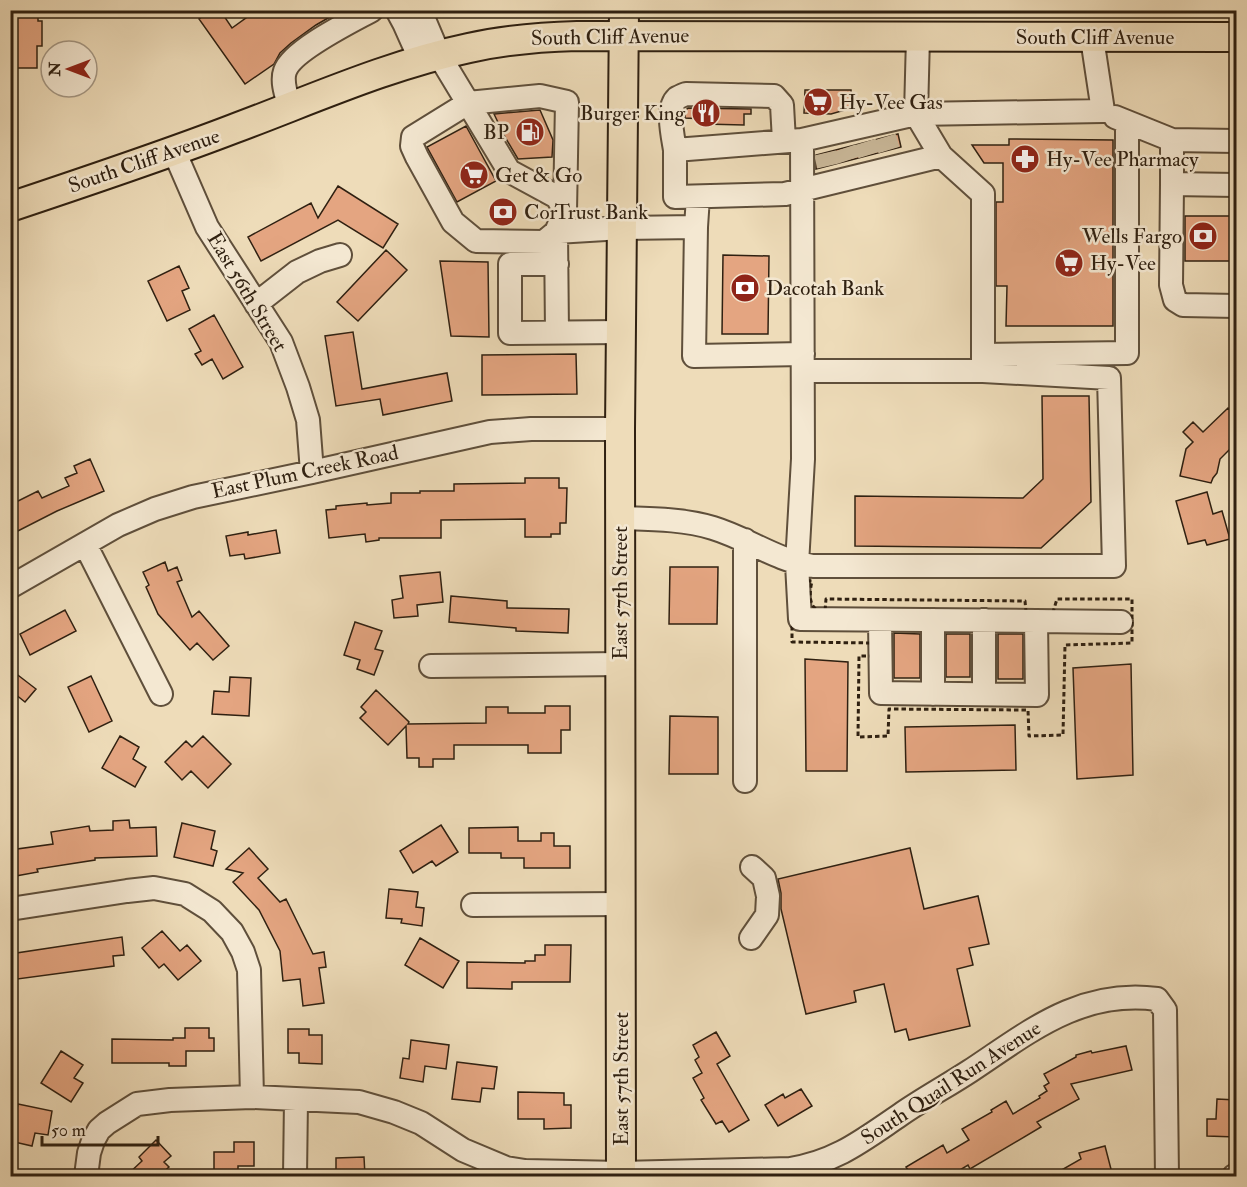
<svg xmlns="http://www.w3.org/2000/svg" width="1247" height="1187" font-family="'IM FELL Double Pica',serif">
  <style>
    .building { fill: #e4a581; stroke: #2f2011; stroke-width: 1.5 }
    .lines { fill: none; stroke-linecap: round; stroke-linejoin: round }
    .minor-tunnel { stroke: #c8b697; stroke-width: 22; stroke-dasharray: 22 11; stroke-linecap: butt }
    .minor-casing { stroke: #5f4f3b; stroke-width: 26 }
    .major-casing { stroke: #2f2011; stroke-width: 32 }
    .path { stroke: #2f2011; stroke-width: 3; stroke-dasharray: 4.5 3; stroke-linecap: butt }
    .minor { stroke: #f4e8d2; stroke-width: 22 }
    .major { stroke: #eedcb9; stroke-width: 28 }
    .labels { text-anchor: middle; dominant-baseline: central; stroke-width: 5; stroke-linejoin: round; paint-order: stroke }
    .street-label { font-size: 21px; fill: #2f2011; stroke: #f4e8d2 }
    .poi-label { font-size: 21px; fill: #2f2011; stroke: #f4e8d2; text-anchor: start }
  </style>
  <rect width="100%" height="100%" fill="#eedcb9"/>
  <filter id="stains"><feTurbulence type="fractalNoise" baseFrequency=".00333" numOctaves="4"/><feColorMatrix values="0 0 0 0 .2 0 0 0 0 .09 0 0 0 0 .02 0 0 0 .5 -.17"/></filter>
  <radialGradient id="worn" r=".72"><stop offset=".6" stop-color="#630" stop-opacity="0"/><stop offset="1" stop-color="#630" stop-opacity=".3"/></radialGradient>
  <path class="building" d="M10,10H38V21H42V46H37V68H10Z
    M211,10H220L232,28L257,10H342L316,25L291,43L280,53L274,64L245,84L199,19Z
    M805,90H851L852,108L831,114L804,113Z
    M688,108L751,109V114H744V125L704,124V119L685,118V111Z
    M540,110L553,140L552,157L518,159L505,137L494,114Z
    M466,126L496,181L457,202L427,147Z
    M898,134L901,147L816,169V155Z
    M1009,139L1113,140V326H1006L1007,286H996V202H1003V163H984L972,145H1009Z
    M338,186L398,224L383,248L338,220L261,261L248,237L311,203L318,218Z
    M1185,216H1236V261H1185Z
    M386,250L407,270L358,321L337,302Z
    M723,255L769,256L768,334H722Z
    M440,261L488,262L489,337L451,336Z
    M179,266L189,288L182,291L190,310L167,321L148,281Z
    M214,315L243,367L223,379L212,359L202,365L195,354L201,351L189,329Z
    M353,332L362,389L447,373L452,401L383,415L380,399L336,406L325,336Z
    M576,354L577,394L482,395V355Z
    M1042,396H1089L1091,502L1041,548L855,546V496L1023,498L1043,479Z
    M1228,408L1236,416V443L1220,459L1217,473L1213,478L1211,483L1180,476L1186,449L1193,442L1183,432L1193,422L1203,432Z
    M90,459L104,491L57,511L10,535V505L38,491L42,498L69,486L65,478L77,473L74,466Z
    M525,478H559V488H567L566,523H560V534H551V537H525V519L441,520V538H379V540L366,542L365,534L329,538L326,510L336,509V506L367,503V505L391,503V493H420V491H454V484L525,483Z
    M1207,492L1213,514L1222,511L1230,539L1207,545L1205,540L1188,544L1176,501Z
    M276,530L280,553L245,559L244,554L230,556L226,536L248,532V535Z
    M165,562L168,571L177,567L182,580L177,582L192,617L199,611L229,646L213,660L197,643L190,650L158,614L146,587L149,585L143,572Z
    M670,567H718L717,624H669Z
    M440,572L443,602L417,605L418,616L394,618L392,600L403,598L400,576Z
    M451,596L507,601V608L569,609L568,633L516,631V628L449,622Z
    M65,610L76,631L30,655L20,634Z
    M355,622L382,631L375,649L383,651L374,675L357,669L360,660L344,655Z
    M894,633L920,634V678H894Z
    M946,634H970V677H946Z
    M998,634H1023V679H998Z
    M805,659L848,662L847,771H806Z
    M1131,664L1133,775L1077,779L1073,668Z
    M10,669L36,689L25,702L10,690Z
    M91,676L112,721L89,732L68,687Z
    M230,677L251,678L249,716L212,714L214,691L229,692Z
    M376,690L409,722L408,724L486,723V707H508V713H545V706H570V730H561V753H528V745H454V759H433V767H419V758H407L406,726L388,745L360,718L366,712L361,707Z
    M670,716L718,717V774H669Z
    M1015,725L1016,770L906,772L905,727Z
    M120,736L139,747L133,759L146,767L135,787L102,768Z
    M203,736L231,764L208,788L191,771L182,780L165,762L186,741L192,747Z
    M129,820L130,828L156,827L157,856L95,858V860L37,869L38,872L10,877V850L53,844L51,832L89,826L90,831L113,830V821Z
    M182,823L215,831L211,849L217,851L213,866L174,857Z
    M441,825L458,852L436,866L432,861L413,873L400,851Z
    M518,827V841H541V833H554V846H570V868H524V858H501V853H469V828Z
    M249,848L268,869L258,878L280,902L286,899L313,954L324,952L326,967L319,968L324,1003L303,1006L300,979L283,981L280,951L259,910L233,882L243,873L226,869Z
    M910,848L924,909L978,896L989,944L969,948L973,965L957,969L970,1026L909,1040L906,1029L895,1032L884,984L854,991L856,1002L806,1014L781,909V893L778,879Z
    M389,889L418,892L416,907L424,908L422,926L401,923L402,919L386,918Z
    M162,931L180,951L187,945L201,961L178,980L164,964L159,968L142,948Z
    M122,937L124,955L113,956L114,966L10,980V954Z
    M420,938L459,961L443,988L405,965Z
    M545,945H571L570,982H512V989L467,988V962L525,963V961H535V955H545Z
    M185,1028H209V1038H214V1051H186V1066H169V1063H112V1039L173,1040V1038H185Z
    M288,1029H309V1035H322V1064L299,1063V1053H288Z
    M716,1032L730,1056L717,1064L749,1120L729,1132L722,1121L716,1124L701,1100L704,1098L693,1078L702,1073L695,1060L699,1057L693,1045Z
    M411,1040L449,1045L446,1069L425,1066L423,1082L400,1078L403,1058L409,1059Z
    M1126,1046L1132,1070L1071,1084L1079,1099L1037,1122L1041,1127L970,1169L968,1165L950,1176H912L906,1167L943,1145L947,1153L969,1140L962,1129L992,1112L991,1110L1006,1101L1013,1114L1040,1098L1039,1096L1047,1091L1044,1086L1049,1083L1044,1074L1076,1057V1055L1091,1051L1092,1053Z
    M61,1051L83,1065L74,1078L83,1083L71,1102L41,1083Z
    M457,1062L497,1067L494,1089L482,1088L480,1102L452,1099Z
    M801,1089L812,1106L778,1126L765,1105L783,1094L785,1098Z
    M518,1092L564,1093V1105H571V1128L544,1129V1119H518Z
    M1217,1099L1236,1100V1137L1207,1136V1119H1216Z
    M18,1104L52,1111L48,1135L35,1133L32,1146L10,1141Z
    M156,1140L171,1156L164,1162L169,1167L159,1176H126L142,1161L139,1157Z
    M234,1142H254V1166H238V1176H214V1152H234Z
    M1105,1146L1112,1173L1099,1176H1051L1081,1159L1079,1153Z
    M364,1157L365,1176H336V1158Z"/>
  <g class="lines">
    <path class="minor-tunnel" d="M885,137L889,150
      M865,142L869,155
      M845,148L849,160
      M825,153L828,166"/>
    <g class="minor-casing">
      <path id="minor" d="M397,10L404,23L421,61
        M420,10L439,55L509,171L557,197L565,211L556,232L622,228L696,227L698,197
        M918,37L916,114L1103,111L1092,38
        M290,108C287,97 281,82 285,71C292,50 352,21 372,10
        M916,114L941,156L785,194L675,197V150L802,140Z
        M1115,117L1172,140L1236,141
        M802,140L803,459L797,564L800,619L1036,621L1037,695L881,693L880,620
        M1172,140V184L1236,185
        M675,150C673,137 666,108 677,98C679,97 683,95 686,94L774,96L782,105L784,141
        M174,151L207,227L281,342L298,387L308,420L312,472
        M1172,184L1171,285L1175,300L1183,305L1236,306
        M696,227L694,356L803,354
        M557,264H510V333L621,332
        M256,304L297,272L320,261L340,255
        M557,332L556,232L544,242L476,241L453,222L417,157L412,146L413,137L468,103L540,96L567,102L565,211
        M983,355L1127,353V122
        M803,371H983
        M620,518C651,519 684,519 713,528C749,539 775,560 813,566H1114L1109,378L983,371V194L941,156
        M745,540V781
        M85,544L161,694
        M10,587L118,525L155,509L193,497L312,472L490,432L531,429H620
        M933,620V694
        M984,620V694
        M1036,621L1121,622
        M431,666L621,664
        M473,905L621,904
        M10,909L127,891L154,888L185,894L212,911L232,932L243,952L249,970L252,1097
        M751,938L767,915L768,896L764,878L752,867
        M86,1176L89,1153L93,1141L99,1130L107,1123L137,1104L170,1100L252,1097L359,1102L394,1112L421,1123L463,1150L506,1168L525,1171L621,1173L790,1169C836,1162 863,1140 900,1115C923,1099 947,1086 970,1071C1029,1032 1080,989 1157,999L1165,1010L1167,1176
        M295,1176L296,1100
        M1234,1176H1236"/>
    </g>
    <g class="major-casing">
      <path id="major" d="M10,207C85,182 160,157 233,129C311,100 388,65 469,48C505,40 541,37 577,36L1236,37
        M621,1176L620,429L624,10"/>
    </g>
    <path class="path" d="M792,580L812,581C809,594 808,612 825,611L826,599L1025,601L1026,612H1053L1057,599H1132V643L1065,645L1063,735L1029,736L1028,710L889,709L888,736L858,737L859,656H875L874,643L792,642Z"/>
    <use href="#minor" class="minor"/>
    <use href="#major" class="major"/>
  </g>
  <defs>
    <g id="supermarket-disc" transform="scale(1.5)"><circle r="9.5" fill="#8f2418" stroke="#f4e8d2"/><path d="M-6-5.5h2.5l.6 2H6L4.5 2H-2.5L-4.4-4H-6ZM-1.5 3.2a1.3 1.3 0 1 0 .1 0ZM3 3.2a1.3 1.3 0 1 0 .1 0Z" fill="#fff"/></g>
    <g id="restaurant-disc" transform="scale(1.5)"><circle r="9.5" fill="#8f2418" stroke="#f4e8d2"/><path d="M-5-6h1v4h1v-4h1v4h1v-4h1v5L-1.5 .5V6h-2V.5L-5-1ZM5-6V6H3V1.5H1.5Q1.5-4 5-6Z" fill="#fff"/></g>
    <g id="fuel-disc" transform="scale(1.5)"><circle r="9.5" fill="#8f2418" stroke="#f4e8d2"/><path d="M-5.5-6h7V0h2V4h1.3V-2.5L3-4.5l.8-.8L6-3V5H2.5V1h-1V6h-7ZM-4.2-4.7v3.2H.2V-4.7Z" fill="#fff"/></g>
    <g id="pharmacy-disc" transform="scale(1.5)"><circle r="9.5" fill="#8f2418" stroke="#f4e8d2"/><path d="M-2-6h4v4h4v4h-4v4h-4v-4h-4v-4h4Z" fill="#fff"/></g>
    <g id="bank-disc" transform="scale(1.5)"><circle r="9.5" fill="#8f2418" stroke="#f4e8d2"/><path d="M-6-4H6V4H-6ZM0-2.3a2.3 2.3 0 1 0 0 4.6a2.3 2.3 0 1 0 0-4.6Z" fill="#fff"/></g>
  </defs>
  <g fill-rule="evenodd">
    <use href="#supermarket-disc" x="818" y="102"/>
    <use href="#restaurant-disc" x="706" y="113"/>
    <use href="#fuel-disc" x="530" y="132"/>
    <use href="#pharmacy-disc" x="1025" y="159"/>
    <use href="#supermarket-disc" x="474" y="175"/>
    <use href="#bank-disc" x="503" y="212"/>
    <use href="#bank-disc" x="1203" y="236"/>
    <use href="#supermarket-disc" x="1069" y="263"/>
    <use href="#bank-disc" x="745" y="288"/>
  </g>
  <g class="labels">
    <g class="street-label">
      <text transform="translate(610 37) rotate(-1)">South Cliff Avenue</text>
      <text x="1095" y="37">South Cliff Avenue</text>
      <text transform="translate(144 161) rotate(-19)">South Cliff Avenue</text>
      <text transform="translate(247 292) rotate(59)">East 56th Street</text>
      <text transform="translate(305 472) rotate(-12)">East Plum Creek Road</text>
      <text transform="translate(620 593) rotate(-90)">East 57th Street</text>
      <text transform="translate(621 1079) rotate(-90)">East 57th Street</text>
      <text transform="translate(951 1083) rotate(-33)">South Quail Run Avenue</text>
    </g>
    <g class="poi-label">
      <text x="839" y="102">Hy-Vee Gas</text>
      <text x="685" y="113" text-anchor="end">Burger King</text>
      <text x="509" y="132" text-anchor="end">BP</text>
      <text x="1046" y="159">Hy-Vee Pharmacy</text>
      <text x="495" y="175">Get &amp; Go</text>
      <text x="524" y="212">CorTrust Bank</text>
      <text x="1182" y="236" text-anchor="end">Wells Fargo</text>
      <text x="1090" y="263">Hy-Vee</text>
      <text x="766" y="288">Dacotah Bank</text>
    </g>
  </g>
  <rect width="1247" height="1187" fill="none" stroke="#eedcb9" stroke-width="36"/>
  <rect x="12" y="12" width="1223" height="1163" fill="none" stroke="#2f2011" stroke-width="3"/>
  <rect x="18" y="18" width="1211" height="1151" fill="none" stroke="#2f2011" stroke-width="1.5"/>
  <g transform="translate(69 69) rotate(270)"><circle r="28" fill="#f4e8d2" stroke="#a59885" stroke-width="1.5"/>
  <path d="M0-4.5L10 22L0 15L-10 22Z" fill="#8f2418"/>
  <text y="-9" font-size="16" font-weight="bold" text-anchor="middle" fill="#2f2011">N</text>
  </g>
  <path d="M42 1136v9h116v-9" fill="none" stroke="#2f2011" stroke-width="3"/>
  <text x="51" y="1136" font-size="18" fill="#2f2011" stroke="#f4e8d2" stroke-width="4.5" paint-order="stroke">50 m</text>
  <rect width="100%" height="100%" filter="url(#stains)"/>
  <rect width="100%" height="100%" fill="url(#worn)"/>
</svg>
